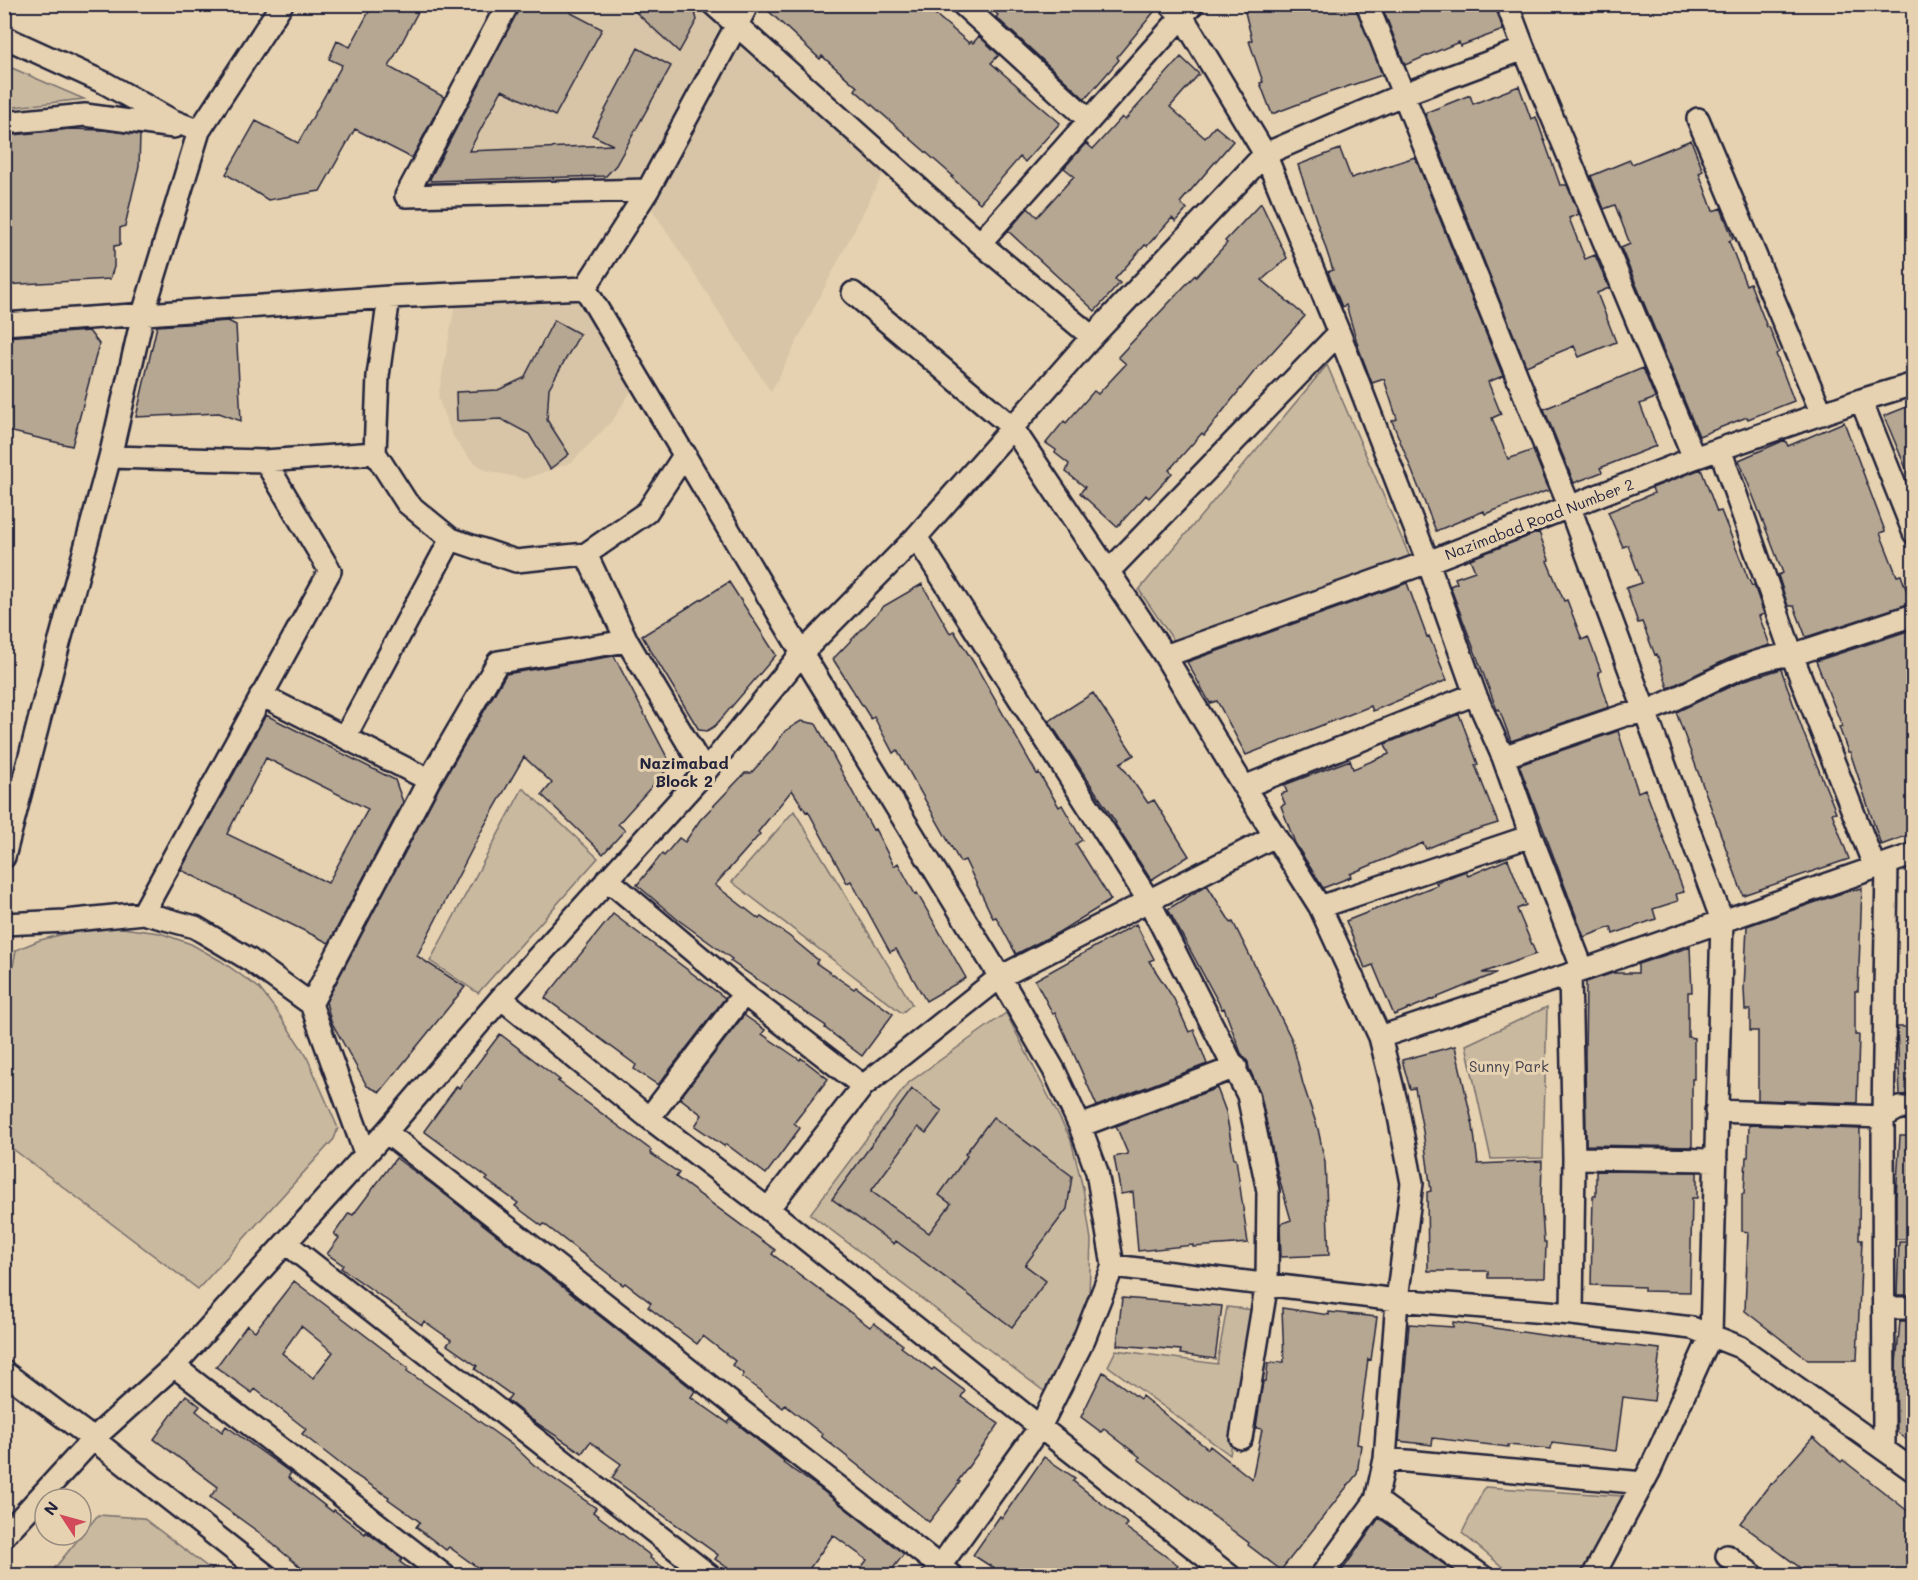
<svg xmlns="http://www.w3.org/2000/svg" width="1918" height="1580" font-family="Mali,sans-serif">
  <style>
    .built { fill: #d8c5a7 }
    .green { fill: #c9b99f; stroke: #766e6d; stroke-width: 1.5 }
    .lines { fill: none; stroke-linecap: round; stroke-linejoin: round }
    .stream { stroke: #6f6869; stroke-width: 7 }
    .building { fill: #b6a793; stroke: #22223b; stroke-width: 1.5; fill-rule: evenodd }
    .minor-casing { stroke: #22223b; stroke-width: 26 }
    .minor { stroke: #e6d2b0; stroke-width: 21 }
    .labels { text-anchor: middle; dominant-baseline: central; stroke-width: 6; stroke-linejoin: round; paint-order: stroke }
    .street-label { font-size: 15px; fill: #22223b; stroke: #e6d2b0 }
    .park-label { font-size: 15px; fill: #43404f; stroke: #e6d2b0 }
    .neighbourhood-label { font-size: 16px; font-weight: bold; fill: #22223b; stroke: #e6d2b0 }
  </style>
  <rect width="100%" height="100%" fill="#e6d2b0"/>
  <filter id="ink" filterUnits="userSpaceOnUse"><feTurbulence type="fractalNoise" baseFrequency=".0167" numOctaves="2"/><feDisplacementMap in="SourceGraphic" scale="12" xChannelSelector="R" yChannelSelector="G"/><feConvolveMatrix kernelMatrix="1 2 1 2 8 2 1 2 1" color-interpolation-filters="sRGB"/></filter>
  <g filter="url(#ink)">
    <path class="built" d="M508,5H713L889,162L771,392L644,197L406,196Z
      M585,288L639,378L613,420L572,462L525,479L485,470L469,458L452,435L438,398L457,294Z"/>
    <path class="green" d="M5,65L84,99L5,108Z
      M1327,365L1412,562L1174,641L1139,590Z
      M523,788L598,858L478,993L430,961Z
      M794,811L912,1004L902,1013L732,882Z
      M99,925L160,933L191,944L221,961L259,988L276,1010L306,1055L338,1128L334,1139L198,1289L5,1143V1009L16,950L40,940Z
      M1547,1007L1543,1158L1491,1159L1466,1045Z
      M1006,1013L1071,1140L1083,1188L1091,1240L1089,1297L1074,1345L1045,1392L810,1214L908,1083Z
      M1227,1307L1254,1310L1230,1455L1108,1366L1116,1350L1217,1364Z
      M1485,1487L1623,1496L1581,1575H1512L1462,1533Z
      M98,1515L143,1518L218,1575H49Z"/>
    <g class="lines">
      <path class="stream" d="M1908,4L1914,8"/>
    </g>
    <path class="building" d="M373,4H422L389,67L444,97L412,158L355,129L320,191L268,200L226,174L256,121L298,143L342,65L329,59L337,41L350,47Z
      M521,4H566L571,13L602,29L555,116L502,90L469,151L613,145L592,135L638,48L671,66L616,165L606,176L431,181L430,179Z
      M627,4H693L697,20L679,52Z
      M761,4H923L969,43L971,41L973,43L979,36L999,55L991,63L1060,123L1025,162L1020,157L980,203L951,177L953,176L855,90L857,87L822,56L820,59Z
      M986,4H1158V7L1117,57L1119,60L1085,99L996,17L998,15Z
      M1243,4H1355L1382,75L1325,94L1272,114L1260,83L1263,82L1249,41L1252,40Z
      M1381,4H1495L1503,30L1460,46L1459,42L1405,65Z
      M1181,57L1199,74L1170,107L1205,138L1215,126L1233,141L1180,203L1187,209L1176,222L1172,218L1147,246L1145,245L1115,279L1120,283L1095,311L1008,231L1028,208L1037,217L1074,176L1064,168L1086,143L1093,149L1122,117L1125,120Z
      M1519,86L1531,119L1536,117L1560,185H1567L1579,214L1569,218L1585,259L1595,255L1609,288L1597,293L1616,342L1579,357L1574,346L1526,366L1425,113L1470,95L1473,104Z
      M69,129L104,130L140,135L139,166L133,191L125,226L120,228V245L114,246V267L110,279L4,285V136Z
      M1691,140L1703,171L1699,173L1713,211L1721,208L1733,239L1729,241L1746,285L1750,283L1767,327H1769L1779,352L1776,354L1794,401L1748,419L1747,417L1699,436L1621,248L1630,244L1615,205L1604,209L1591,176L1630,160L1632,164Z
      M1340,149L1351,178L1415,157L1503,376L1488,382L1501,414L1492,418L1508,459L1533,450L1549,490L1485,514L1484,511L1436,531L1392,421L1397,419L1384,379L1372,383L1359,349L1346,305L1342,307L1331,280L1328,272L1333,270L1298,165Z
      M1261,203L1287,258L1262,280L1305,316L1253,373L1204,435L1202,433L1169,470L1172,473L1149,498L1146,495L1117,527L1080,493L1085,487L1066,472L1069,464L1055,453L1056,450L1046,443L1064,421L1066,423L1094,391L1098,394L1126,364L1118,357L1195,275L1196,277L1227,243L1225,241Z
      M554,320L580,334L549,388L547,420L569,454L550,469L529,434L501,419L457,421L456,392L498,390L524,378Z
      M228,321L236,325L241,421L219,413L136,417L157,326Z
      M89,331L99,344L72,446L4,430V337Z
      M1643,368L1655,398L1640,404L1656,446L1600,468L1602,472L1574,483L1544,409Z
      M1914,404V485H1913L1884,416Z
      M1844,422L1885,531L1880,533L1897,576L1901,575L1911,603L1806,637L1794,606H1788L1778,575L1783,573L1739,460L1785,440L1788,446Z
      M1701,469L1717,512L1721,511L1748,578L1752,586L1754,585L1764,614L1759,616L1770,645L1732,657L1668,688L1657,654L1655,655L1642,622L1638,623L1626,588L1642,583L1628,545L1623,547L1608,512L1654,493L1652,488Z
      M1539,532L1549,560L1547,561L1564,601L1567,600L1582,640L1588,637L1601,671L1598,672L1609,707L1511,741L1499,709L1497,710L1450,586L1457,583L1455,578L1475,571L1470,559Z
      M729,582L776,655L715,726L707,731L699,730L642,636Z
      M1407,583L1427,637L1429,636L1447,680L1373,711L1371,706L1246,755L1217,701L1210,703L1187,662Z
      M922,584L950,633L954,631L977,668L1037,774L1039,773L1059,807L1062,805L1082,840L1076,844L1111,900L1059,932L1016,954L996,917L993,918L965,860L960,862L897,750L893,753L874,717L871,719L833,659L884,606Z
      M1914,629V833L1881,845L1850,752H1848L1839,727L1842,726L1816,661Z
      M614,656L671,765L618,824L625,830L603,854L542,795L552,783L524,757L483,828L417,956L465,987L380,1092L367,1086L331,1021L326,1002L440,786L506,674Z
      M1781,669L1804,734L1836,812L1832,813L1849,859L1743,895L1676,712L1742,681Z
      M1093,693L1134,755L1120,763L1148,803L1154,800L1189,856L1151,880L1115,824L1116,823L1049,721Z
      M1459,714L1478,764L1475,765L1498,823L1459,835L1426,849L1423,843L1350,874L1351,877L1323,888L1295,843L1281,806L1285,804L1281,794L1287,792L1284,785L1350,760L1353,769L1389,754L1385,744Z
      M266,715L395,780L403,802L329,943L181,870ZM266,758L368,809L328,883L227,834Z
      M801,721L816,724L873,830L875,829L894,866L898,863L915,894L917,893L966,978L926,1001L896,949L890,952L851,881L847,883L808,811L806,812L792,790L758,832L760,834L715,885L759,919L761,917L789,936L818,960L816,963L854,989L856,987L893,1014L862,1056L825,1028L826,1026L730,961L732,959L677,919L637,885L662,854L664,856L679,838L685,842L700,820L745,773H751L771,751L785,731Z
      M1618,731L1638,792L1645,789L1684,892L1676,894L1678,901L1653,909L1656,919L1613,934L1611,927L1584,937L1519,765Z
      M1508,859L1526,905L1517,909L1536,954L1482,973H1497L1394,1015L1373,965L1365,968L1346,921L1437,885L1436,883L1455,875L1466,871L1468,876Z
      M1207,885L1231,923L1233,922L1292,1040L1303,1084L1318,1129L1325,1162L1329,1255L1281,1257L1280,1224L1291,1220L1276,1167L1260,1092L1249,1068L1248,1062L1241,1053L1224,1008L1222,1009L1168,909Z
      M1862,888L1858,991H1855V1035H1859L1857,1103L1758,1100V1031H1750V1010H1745L1744,988L1747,926L1845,892Z
      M613,914L725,998L658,1085L634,1069L636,1065L545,998Z
      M1136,924L1154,959L1149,961L1174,999L1189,1032L1194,1030L1207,1064L1097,1106L1055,1012L1053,1014L1035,980Z
      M1690,947L1692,992H1688V1037L1694,1038V1079H1692V1147L1586,1145L1585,1055L1586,982L1613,973H1638V964Z
      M744,1015L765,1030L762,1034L800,1060L801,1058L828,1079L794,1123L800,1128L766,1174L726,1144L724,1146L695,1126L702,1115L680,1098Z
      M1897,1027H1914V1094L1900,1095Z
      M500,1034L560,1080L558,1081L651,1150L650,1153L679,1173L676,1177L775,1250L772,1254L870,1327L874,1323L903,1345L901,1347L932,1370L934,1368L965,1391L961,1397L999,1424L958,1481L960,1482L929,1522L821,1436L822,1434L785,1405L783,1408L742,1377L744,1374L732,1365L735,1361L703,1336L697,1344L648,1307L651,1303L625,1283L623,1285L544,1224L542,1226L515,1206L518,1203L486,1180L488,1178L424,1131L457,1086L459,1088Z
      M1455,1046L1473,1126L1478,1164L1542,1161L1541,1200L1544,1242H1546L1545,1278H1488V1271H1428L1427,1192L1431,1191L1423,1131L1415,1088L1410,1089L1402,1060Z
      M1217,1088L1226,1112L1234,1159H1236L1248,1243L1193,1247V1245L1138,1251L1133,1192L1121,1194L1114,1157L1128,1154L1116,1126Z
      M912,1089L942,1111L926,1133L918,1127L871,1191L929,1233L951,1204L939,1195L967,1156L965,1154L993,1117L1072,1176L1067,1209L1025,1265L1046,1281L1012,1327L896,1241L894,1244L832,1199Z
      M1749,1125L1860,1129L1859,1240H1862L1857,1360H1808L1745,1311L1748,1232L1742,1231V1194H1744L1746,1157H1748Z
      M1900,1136H1914V1239H1896V1197Z
      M396,1158L433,1185L695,1391L691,1397L728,1423L731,1419L784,1461L783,1463L818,1487L904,1554L888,1575H856L867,1560L833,1535L805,1575H738L715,1559L718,1555L612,1478L621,1464L590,1442L582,1453L532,1420L507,1400L511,1395L475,1369L477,1366L447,1345L451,1340L424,1321L422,1325L341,1268L343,1265L327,1254L339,1238L334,1234L349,1213L353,1215Z
      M1596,1171L1697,1172V1198H1692L1690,1292L1644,1291V1287L1591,1285L1593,1196H1596Z
      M1899,1242H1914V1295H1897Z
      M294,1281L408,1368L407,1371L469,1414L515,1447L534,1465L596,1508L593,1512L651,1556L650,1558L674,1575H488L449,1547L446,1550L416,1527L420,1522L388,1499L389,1497L352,1473L302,1434L306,1429L255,1389L252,1393L216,1367L247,1325L255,1331ZM301,1326L333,1352L313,1378L282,1353Z
      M1122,1298L1222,1306L1215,1359L1180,1354L1181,1350L1117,1345Z
      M1282,1308L1329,1315V1312L1377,1317L1371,1360L1368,1359L1357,1444L1361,1445L1357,1474L1281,1570L1248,1545L1249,1543L1138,1459L1140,1457L1104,1429L1101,1432L1081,1417L1103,1372L1140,1399L1142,1396L1208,1449L1210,1446L1252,1479L1262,1429L1256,1428L1263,1381H1266L1268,1363L1284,1362Z
      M1900,1321H1914V1445L1897,1432L1896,1364Z
      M1453,1322L1563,1338L1660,1349L1654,1401L1623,1397L1616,1451L1552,1443L1551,1449L1508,1445V1447L1433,1438L1432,1445L1399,1441L1409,1324L1453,1327Z
      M186,1395L200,1406L196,1411L222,1432L226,1426L291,1473L288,1477L333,1512L334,1510L365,1534L366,1532L396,1554L402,1559L400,1562L418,1575H310L257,1531L210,1497L218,1487L154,1439Z
      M1813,1437L1841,1462L1843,1460L1914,1516V1575H1904L1893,1568L1888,1575H1810L1740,1523L1771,1483L1772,1484Z
      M1044,1457L1075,1478L1073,1481L1128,1524L1125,1527L1178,1565L1171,1575H1004L973,1555L1000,1516L1002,1518Z
      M1379,1518L1459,1575H1339Z"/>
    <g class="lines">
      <g class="minor-casing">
        <path id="minor" d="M508,4L406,196L648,190
          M713,4L980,243L1092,337
          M962,4L1089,120
          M1170,4L1182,16L1265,154L1339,333L1428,562L1475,694L1503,757L1531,836L1583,970
          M1367,4L1570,508L1722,920L1711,1335L1650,1470L1593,1576
          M1507,4L1524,49L1694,458
          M4,37L105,83L171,120L199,131
          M1698,119L1822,414
          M4,123L85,115L174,127
          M980,243L1193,4
          M585,288L802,653L1000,977L1054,1070L1080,1126L1097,1172L1113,1266L1084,1339L1040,1427L933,1576
          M585,288L648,190L748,4
          M853,293L1012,427L1165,656L1244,787L1320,907L1380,1037L1396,1101L1412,1183L1397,1300L1385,1459L1376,1500L1321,1576
          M389,297L378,376L375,453L407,503L451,539L516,561L586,554L647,512L685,454
          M4,324L389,297L585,288
          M1861,400L1914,533
          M1720,449L1792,655L1875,868
          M110,457L265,461L375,453
          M916,537L1149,901L1248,1095L1268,1191L1267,1283L1241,1438
          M586,554L627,641L705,772
          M1108,572L1339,333
          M1165,656L1428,562L1694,458L1861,400L1914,384
          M261,695L429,780
          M345,737L451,539
          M1503,757L1625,715C1649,713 1663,704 1685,694C1718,678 1755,657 1792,655L1914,615
          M1244,787L1475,694
          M4,857L57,651L110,457L143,314L199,131L282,4
          M607,879L744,994L863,1086
          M1320,907L1531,836
          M143,913L330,571L265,461
          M4,924L65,921L143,913L195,927L250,960L311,1004L365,1153
          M1570,974L1574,1158L1572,1314
          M501,998L649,1118L768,1209L1040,1427L1230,1576
          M311,1004L429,780L498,662L627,641
          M1380,1037L1583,970L1914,854
          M1716,1111L1883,1117L1899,1108H1914
          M649,1118L744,994
          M1080,1126L1236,1067
          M386,1132L952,1576
          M1574,1158L1716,1160
          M768,1209L863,1086L1000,977L1275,836
          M286,1243L710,1576
          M1113,1266L1397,1300L1572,1314L1692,1328L1740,1347L1914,1471
          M1885,1308H1914
          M174,1366L445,1576
          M4,1372L93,1439L267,1576
          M1884,1449L1883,1117L1887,864
          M1385,1459L1643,1483
          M1376,1500L1482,1576
          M4,1536L93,1439L174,1366L386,1132L501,998L705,772L802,653L916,537L1092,337L1265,154L1404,94L1524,49
          M1727,1556L1754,1576"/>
      </g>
      <use href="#minor" class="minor"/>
    </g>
  </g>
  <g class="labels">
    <g class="street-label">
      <text transform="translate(1539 519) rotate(-21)">Nazimabad Road Number 2</text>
    </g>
    <g class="park-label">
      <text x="1509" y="1066">Sunny Park</text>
    </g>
    <g class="neighbourhood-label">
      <text x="684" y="762">Nazimabad<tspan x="684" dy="18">Block 2</tspan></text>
    </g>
  </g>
  <rect width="1918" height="1580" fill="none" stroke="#e6d2b0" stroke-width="24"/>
  <rect x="12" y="12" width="1894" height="1556" fill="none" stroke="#22223b" stroke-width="2" filter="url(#ink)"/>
  <g transform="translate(63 1517) rotate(306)"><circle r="28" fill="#e6d2b0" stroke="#988c81" stroke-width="1.5"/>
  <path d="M0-4.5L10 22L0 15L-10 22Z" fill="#d1495b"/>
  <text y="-9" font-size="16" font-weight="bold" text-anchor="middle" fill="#22223b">N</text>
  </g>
</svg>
